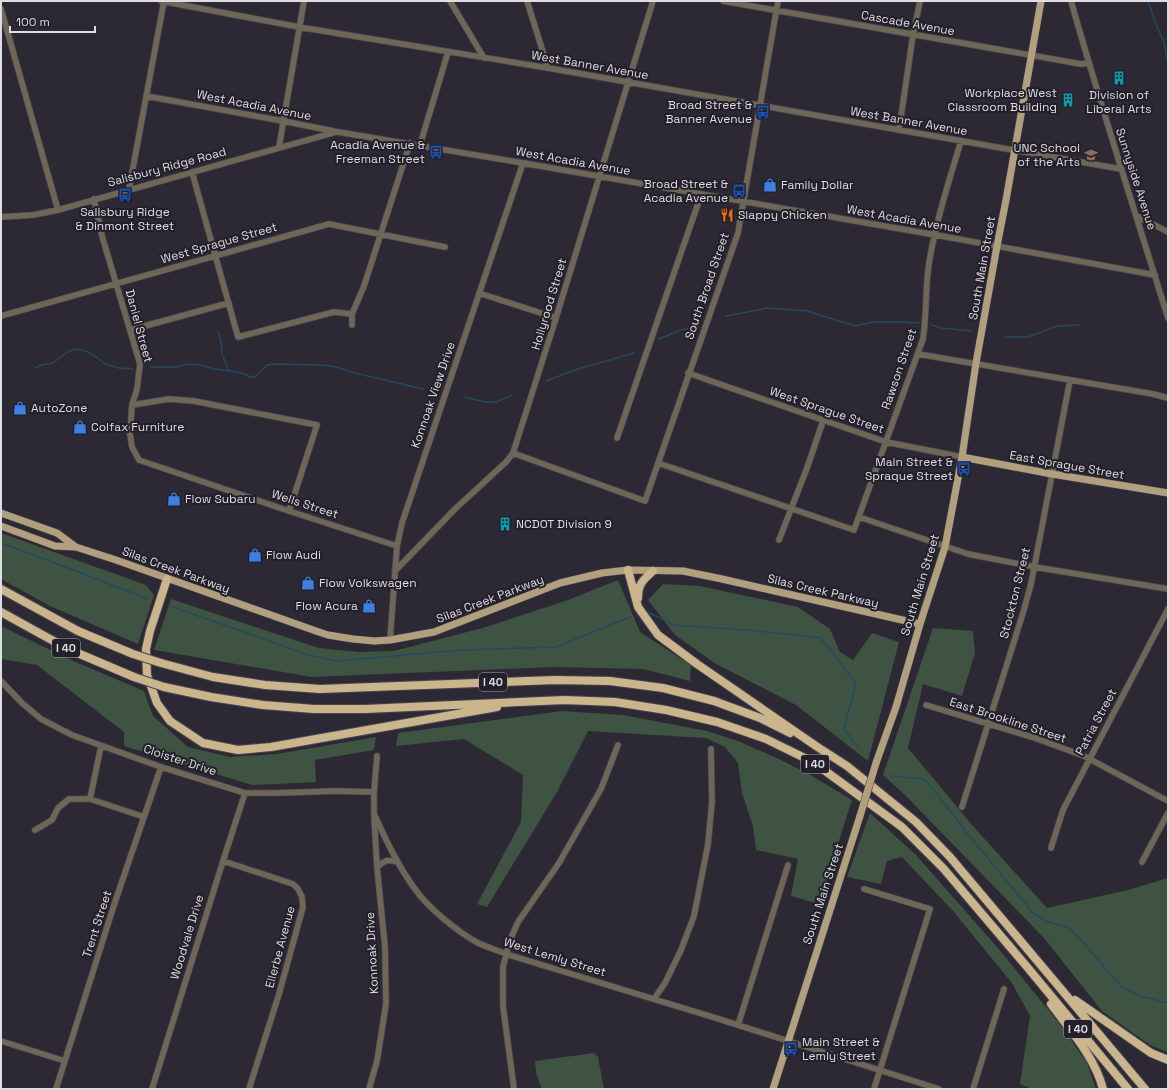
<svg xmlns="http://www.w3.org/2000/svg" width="1169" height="1090" font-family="'Space Grotesk',sans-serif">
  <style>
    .green { fill: #3e5341 }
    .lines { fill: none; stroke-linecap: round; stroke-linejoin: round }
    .stream { stroke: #244961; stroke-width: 1.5 }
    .minor-casing { stroke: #484650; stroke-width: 7 }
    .major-casing { stroke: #484650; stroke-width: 8 }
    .highway-casing { stroke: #484650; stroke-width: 10 }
    .minor { stroke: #6e6656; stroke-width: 5.5 }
    .major { stroke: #b19f7e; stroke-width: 7 }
    .highway { stroke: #cbb58d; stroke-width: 8 }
    .major-bridge-casing { stroke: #484650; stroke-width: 8; stroke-linecap: butt }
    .highway-bridge-casing { stroke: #484650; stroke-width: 10; stroke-linecap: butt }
    .major-bridge { stroke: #b19f7e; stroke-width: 7 }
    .highway-bridge { stroke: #cbb58d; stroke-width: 8 }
    .labels { text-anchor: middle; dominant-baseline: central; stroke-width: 4; stroke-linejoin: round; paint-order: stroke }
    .shield { fill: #23202a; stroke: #a6a4ac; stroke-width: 1 }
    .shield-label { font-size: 11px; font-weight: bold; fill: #dedde4 }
    .street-label { font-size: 12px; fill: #dedde4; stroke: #23202a }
    .poi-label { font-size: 12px; fill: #dedde4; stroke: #23202a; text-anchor: start }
  </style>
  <rect width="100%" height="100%" fill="#2c2934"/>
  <path class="green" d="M1,533L146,585L154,595L138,644L50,606L1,579Z
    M618,580L640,632L691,665L690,681L643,669L554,667L312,677L154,650L171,599L319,648L359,652L394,651L486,627L568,600Z
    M663,584L700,586L798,607L830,629L840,652L853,660L872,633L899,642L868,761L796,705L716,664L675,635L648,600Z
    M1,626L71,660L144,691L153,716L188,747L230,757L277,754L376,737L374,750L315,760L316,782L252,785L124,746V732L37,665L1,659Z
    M933,628L973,631L975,653L962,696L923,684L908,748L972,825L1047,908L1128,890L1168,878V1052L1150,1045L1102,1011L1044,938L904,794L883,775Z
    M562,711L623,715L707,731L738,741L779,759L812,776L852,800L819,904L791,896L798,859L756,850L753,826L742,793L738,763L725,747L706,738L588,731L557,792L487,907L477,904L521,822L523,775L464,739L396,746L398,733Z
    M870,813L916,855L998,948L1059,1023L1087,1063L1096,1089H1032L1020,1084L1030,1016L1012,983L953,911L902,857L887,861L881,884L847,877Z
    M594,1053L598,1057L604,1089H542L536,1073L535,1061Z"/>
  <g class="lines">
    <path class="stream" d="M1148,1L1155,22L1164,42L1168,65
      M726,316L768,308L807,311L855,326L873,322H904L920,323
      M931,325L942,328L972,331
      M218,331L221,342L222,354L229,371
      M1005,337H1028L1057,326L1080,325
      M659,339L681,330L690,328
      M151,367H176L188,364L201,365L214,369L238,372L251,377H255L267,365L276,364L323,365L336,367L355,373L423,389
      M36,368L41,365L53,363L69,351L77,349L88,352L98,358L105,364L119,368L133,369
      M546,381L578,369L634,353
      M465,397L485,402H496L512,395
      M1,543L76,571L148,599
      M169,606L242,631L294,650L305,654L335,661L462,650L556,647L630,617
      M647,612L675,625L758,631L821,638L856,683L844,729L859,749
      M891,776L924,779L939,796L967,833L1033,913L1048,922L1069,928L1083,942L1110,974L1121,986L1140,996L1168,1003"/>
    <g class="minor-casing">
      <path id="minor" d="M161,1L299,27L548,68L1121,169
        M450,1L484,58
        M527,1L548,68
        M723,1L1081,64L1089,63
        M1071,1C1101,107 1135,212 1168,318
        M1,9L58,210
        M146,96L283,121L338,132L523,163L947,237L1155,275
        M899,130L913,35L920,1
        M420,145L448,52
        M279,147L304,1
        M192,172L238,337L334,312L352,314
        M129,189L164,1
        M94,199L102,236L140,364L137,389L132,405L130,434L132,447L139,460L289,511L397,546
        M1137,216L1168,232
        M1,217L33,215L58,210L336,132
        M479,293L556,318
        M1,316L329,224L445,247
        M352,325V314L364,286L410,143
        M130,330L229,303
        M918,354L1153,394L1168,398
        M688,373L886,442L962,457
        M132,405L169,399L194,401L317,425L289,511
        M617,438L701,195
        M513,453L645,501L738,233L778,1
        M658,463L854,530L923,339C927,314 925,288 929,263C936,221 949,181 961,141
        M859,517L968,554L1035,567L1168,589
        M779,540L807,468L823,421
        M395,571L455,509L506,462L513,453L556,318L653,1
        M390,640L397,546L402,523L523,163
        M1,681L22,703L41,719L72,735L161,767L245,793H277L337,791L374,792
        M926,705L1035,738L1084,756L1168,801
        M90,799L101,746
        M962,807L1023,613L1031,584L1070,380
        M374,814C386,840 398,866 415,889C428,908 458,932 478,943C487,947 497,950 506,954L719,1019L939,1089
        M35,830L52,820L58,808L69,799H90L144,817
        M1051,848L1063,810L1168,609
        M223,861L293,884L298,889L302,897L303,907L279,994L249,1089
        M1142,862L1168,813
        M377,867C386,860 387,859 398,862
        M864,889L930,909L874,1089
        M654,999L665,983L681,950L694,916L708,844L712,802L711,749
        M738,1025L788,865
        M1,1041L65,1061
        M56,1089L114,905L161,767
        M152,1089L223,861L245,793
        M369,1089L377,1061L386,1004L385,947L377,867L374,814V792L377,756
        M514,1089L503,1006V967L510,940L518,922L559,863L601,789L618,745
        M973,1089L1004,989"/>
    </g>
    <g class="major-casing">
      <path id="major" d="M962,457L1052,474L1168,493
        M1,513L57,533L76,547
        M1,526L55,546L76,547L116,560L316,631L328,635L353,639L374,641L390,640L434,632L560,583L602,573L628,570L683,571L722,579L920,624
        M876,763L896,707L920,624L945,547L962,457L976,363L997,246L1006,200L1041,1
        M773,1089L860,816"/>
    </g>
    <g class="highway-casing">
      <path id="highway" d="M628,570L638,607L658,635L697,664L816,746L847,766L916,822L950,857L1145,1089
        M167,579L150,631L146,649L147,675L157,703L170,721L203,743L238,750L271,747L497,707
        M1,589L78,631L133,654
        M638,598C638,584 643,580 653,571
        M1,612L68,649L134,677
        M161,663L213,677L265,685L320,689L555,680L610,681L663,688L714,701L760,718L790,733
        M164,687L211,697L263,705L314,709H365L564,700L615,702L666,710L717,722L766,739L813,762L902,827L943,868L1028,968L1128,1089
        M1075,1000L1151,1053L1168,1060
        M1051,1004C1070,1030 1095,1057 1103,1089"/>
    </g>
    <use href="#minor" class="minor"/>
    <use href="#major" class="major"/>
    <use href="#highway" class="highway"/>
    <g class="major-bridge-casing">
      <path id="major-bridge" d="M860,816L876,763"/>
    </g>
    <g class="highway-bridge-casing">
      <path id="highway-bridge" d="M133,654L161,663
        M134,677L164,687"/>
    </g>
    <use href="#major-bridge" class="major-bridge"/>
    <use href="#highway-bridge" class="highway-bridge"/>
  </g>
  <defs>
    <g id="building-bare" transform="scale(1.08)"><path d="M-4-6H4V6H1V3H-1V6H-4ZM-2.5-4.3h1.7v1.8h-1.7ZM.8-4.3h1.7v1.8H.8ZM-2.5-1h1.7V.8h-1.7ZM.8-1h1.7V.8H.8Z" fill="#0f9aa8" stroke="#23202a" stroke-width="2.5" paint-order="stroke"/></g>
    <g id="bus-bare" transform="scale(1.08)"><path d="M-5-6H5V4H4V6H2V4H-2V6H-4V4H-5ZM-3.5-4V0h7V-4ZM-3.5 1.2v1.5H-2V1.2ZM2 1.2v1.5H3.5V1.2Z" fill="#1a4fb4" stroke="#23202a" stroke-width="2.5" paint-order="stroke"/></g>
    <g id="university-bare" transform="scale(1.08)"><path d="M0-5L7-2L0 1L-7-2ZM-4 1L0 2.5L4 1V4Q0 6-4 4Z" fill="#8d6e63" stroke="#23202a" stroke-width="2.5" paint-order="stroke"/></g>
    <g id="shop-bare" transform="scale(1.08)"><path d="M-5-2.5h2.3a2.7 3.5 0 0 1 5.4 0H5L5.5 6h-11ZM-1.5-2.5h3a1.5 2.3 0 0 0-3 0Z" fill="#3f7fe0" stroke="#23202a" stroke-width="2.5" paint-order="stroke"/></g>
    <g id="restaurant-bare" transform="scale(1.08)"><path d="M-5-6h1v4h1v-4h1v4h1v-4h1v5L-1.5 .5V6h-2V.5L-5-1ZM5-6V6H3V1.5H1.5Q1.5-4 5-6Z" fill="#e8710a" stroke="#23202a" stroke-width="2.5" paint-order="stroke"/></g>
  </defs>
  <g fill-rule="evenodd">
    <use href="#building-bare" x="1119" y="78"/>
    <use href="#building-bare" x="1068" y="100"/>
    <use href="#bus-bare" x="763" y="112"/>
    <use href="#bus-bare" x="436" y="152"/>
    <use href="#university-bare" x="1091" y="155"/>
    <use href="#shop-bare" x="770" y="185"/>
    <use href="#bus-bare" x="739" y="191"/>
    <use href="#bus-bare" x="125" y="195"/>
    <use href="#restaurant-bare" x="727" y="215"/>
    <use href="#shop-bare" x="20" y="408"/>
    <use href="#shop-bare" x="80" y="427"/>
    <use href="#bus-bare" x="964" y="469"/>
    <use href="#shop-bare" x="174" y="499"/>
    <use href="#building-bare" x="505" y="524"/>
    <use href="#shop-bare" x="255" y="555"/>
    <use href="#shop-bare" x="308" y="583"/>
    <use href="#shop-bare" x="369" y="606"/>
    <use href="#bus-bare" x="791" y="1049"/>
  </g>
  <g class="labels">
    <g class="shield">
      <rect x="52" y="639" width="28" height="18" rx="3"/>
      <rect x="479" y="673" width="28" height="18" rx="3"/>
      <rect x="801" y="755" width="28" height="18" rx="3"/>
      <rect x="1064" y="1020" width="28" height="18" rx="3"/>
    </g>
    <g class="shield-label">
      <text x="66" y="648">I 40</text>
      <text x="493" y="682">I 40</text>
      <text x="815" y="764">I 40</text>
      <text x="1078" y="1029">I 40</text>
    </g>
    <g class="street-label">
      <text transform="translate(908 23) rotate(10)">Cascade Avenue</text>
      <text transform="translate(590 65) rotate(10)">West Banner Avenue</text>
      <text transform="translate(254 105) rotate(11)">West Acadia Avenue</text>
      <text transform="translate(909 121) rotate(10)">West Banner Avenue</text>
      <text transform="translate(573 161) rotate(10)">West Acadia Avenue</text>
      <text transform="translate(167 167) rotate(-15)">Salisbury Ridge Road</text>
      <text transform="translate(1136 179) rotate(72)">Sunnyside Avenue</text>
      <text transform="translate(904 219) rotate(10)">West Acadia Avenue</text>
      <text transform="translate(219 243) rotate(-16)">West Sprague Street</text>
      <text transform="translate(982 268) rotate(-80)">South Main Street</text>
      <text transform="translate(707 286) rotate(-71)">South Broad Street</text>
      <text transform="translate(549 304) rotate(-73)">Hollyrood Street</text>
      <text transform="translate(139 326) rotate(75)">Daniel Street</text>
      <text transform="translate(899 369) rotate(-71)">Rawson Street</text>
      <text transform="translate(433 395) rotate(-71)">Konnoak View Drive</text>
      <text transform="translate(827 410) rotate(19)">West Sprague Street</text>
      <text transform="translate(1067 465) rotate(10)">East Sprague Street</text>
      <text transform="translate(305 504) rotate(18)">Wells Street</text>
      <text transform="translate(176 570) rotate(20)">Silas Creek Parkway</text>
      <text transform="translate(920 585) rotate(-73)">South Main Street</text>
      <text transform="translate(823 591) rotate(13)">Silas Creek Parkway</text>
      <text transform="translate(1015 593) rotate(-76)">Stockton Street</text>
      <text transform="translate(490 599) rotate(-21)">Silas Creek Parkway</text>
      <text transform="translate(1008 720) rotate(18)">East Brookline Street</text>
      <text transform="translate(1096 722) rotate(-62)">Patria Street</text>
      <text transform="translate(180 760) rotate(18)">Cloister Drive</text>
      <text transform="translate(823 894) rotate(-72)">South Main Street</text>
      <text transform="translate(97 924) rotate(-72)">Trent Street</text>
      <text transform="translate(187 937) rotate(-73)">Woodvale Drive</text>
      <text transform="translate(280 947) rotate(-75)">Ellerbe Avenue</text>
      <text transform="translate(372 953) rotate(-93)">Konnoak Drive</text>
      <text transform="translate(555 957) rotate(17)">West Lemly Street</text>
    </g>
    <g class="poi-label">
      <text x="1057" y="93" text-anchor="end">Workplace West<tspan x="1057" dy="14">Classroom Building</tspan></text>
      <text x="1119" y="95" text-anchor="middle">Division of<tspan x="1119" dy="14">Liberal Arts</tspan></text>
      <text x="752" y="105" text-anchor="end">Broad Street &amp;<tspan x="752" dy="14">Banner Avenue</tspan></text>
      <text x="425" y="145" text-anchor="end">Acadia Avenue &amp;<tspan x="425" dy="14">Freeman Street</tspan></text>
      <text x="1080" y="148" text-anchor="end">UNC School<tspan x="1080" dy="14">of the Arts</tspan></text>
      <text x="728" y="184" text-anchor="end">Broad Street &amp;<tspan x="728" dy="14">Acadia Avenue</tspan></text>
      <text x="781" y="185">Family Dollar</text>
      <text x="125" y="212" text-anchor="middle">Salisbury Ridge<tspan x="125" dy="14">&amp; Dinmont Street</tspan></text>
      <text x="738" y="215">Slappy Chicken</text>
      <text x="31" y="408">AutoZone</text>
      <text x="91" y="427">Colfax Furniture</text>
      <text x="953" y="462" text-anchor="end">Main Street &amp;<tspan x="953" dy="14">Spraque Street</tspan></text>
      <text x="185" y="499">Flow Subaru</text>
      <text x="516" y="524">NCDOT Division 9</text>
      <text x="266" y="555">Flow Audi</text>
      <text x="319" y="583">Flow Volkswagen</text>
      <text x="358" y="606" text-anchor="end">Flow Acura</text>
      <text x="802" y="1042">Main Street &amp;<tspan x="802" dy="14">Lemly Street</tspan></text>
    </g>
  </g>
  <rect width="1169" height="1090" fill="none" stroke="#dedde4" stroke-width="4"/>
  <path d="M10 26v6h85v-6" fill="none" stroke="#dedde4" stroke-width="2"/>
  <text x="16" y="26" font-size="12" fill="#dedde4" stroke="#23202a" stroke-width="3" paint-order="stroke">100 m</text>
</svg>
